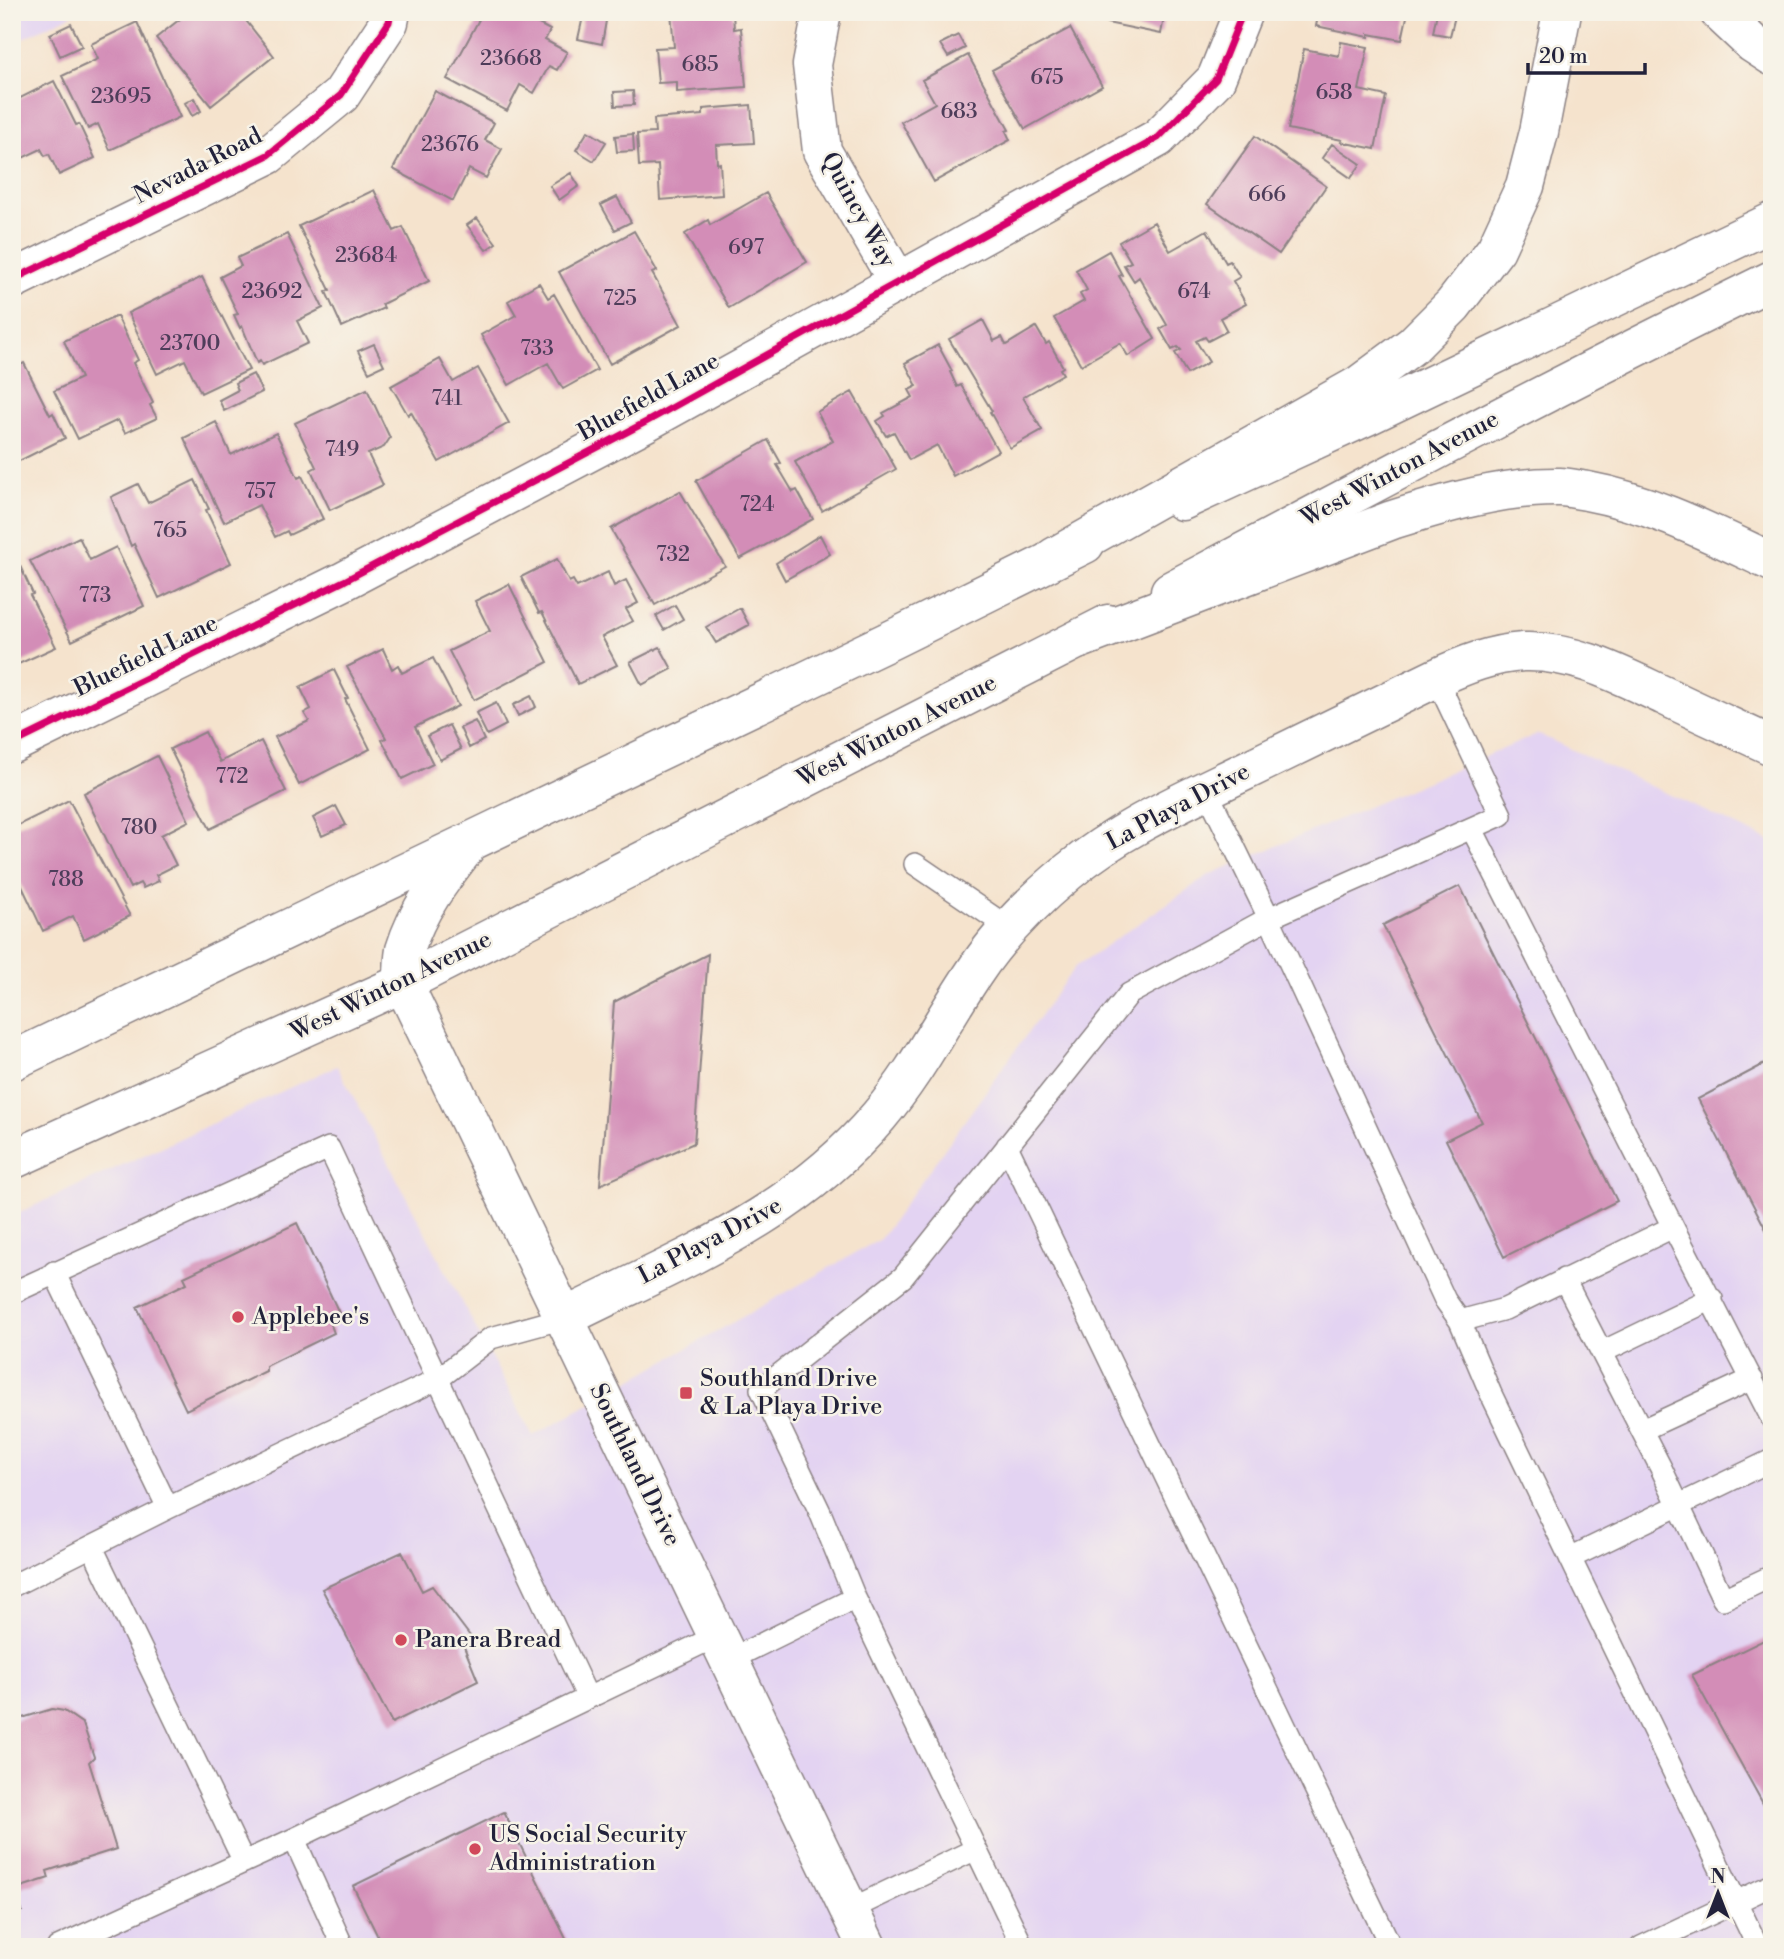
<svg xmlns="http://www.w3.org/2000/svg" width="1784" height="1959" font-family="'Libre Bodoni',serif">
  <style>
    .built { fill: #e3d3f2 }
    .building { fill: #d38db7 }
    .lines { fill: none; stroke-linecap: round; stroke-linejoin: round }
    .service-casing { stroke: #8c8284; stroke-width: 24 }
    .minor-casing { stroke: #8c8284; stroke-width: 41 }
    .secondary-casing { stroke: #8c8284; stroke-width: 41 }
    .motorway-casing { stroke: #8c8284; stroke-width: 41 }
    .service { stroke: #fff; stroke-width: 21 }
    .minor { stroke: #fff; stroke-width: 38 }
    .secondary { stroke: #fff; stroke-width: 38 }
    .motorway { stroke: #fff; stroke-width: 38 }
    .cycleway-casing { stroke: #f7f3e8; stroke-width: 11 }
    .cycleway { stroke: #d6006c; stroke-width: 7 }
    .poi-dot { fill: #d1495b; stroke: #f7f3e8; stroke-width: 2.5 }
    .labels { text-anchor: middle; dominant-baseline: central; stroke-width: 5; stroke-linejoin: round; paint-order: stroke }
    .number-label { font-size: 21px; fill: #4e3d5a }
    .street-label { font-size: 24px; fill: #22223b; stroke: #f7f3e8 }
    .poi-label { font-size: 24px; fill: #22223b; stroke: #f7f3e8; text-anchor: start }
  </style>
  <rect width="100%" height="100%" fill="#f7f3e8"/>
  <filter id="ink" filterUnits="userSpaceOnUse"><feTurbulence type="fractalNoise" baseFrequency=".0143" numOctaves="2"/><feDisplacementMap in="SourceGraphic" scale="14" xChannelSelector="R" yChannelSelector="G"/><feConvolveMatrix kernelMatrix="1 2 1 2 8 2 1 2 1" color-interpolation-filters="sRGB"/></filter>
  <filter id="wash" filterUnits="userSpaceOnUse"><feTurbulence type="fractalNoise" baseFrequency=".00686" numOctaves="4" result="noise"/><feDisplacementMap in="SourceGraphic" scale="28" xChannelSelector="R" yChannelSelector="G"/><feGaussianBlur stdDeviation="1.57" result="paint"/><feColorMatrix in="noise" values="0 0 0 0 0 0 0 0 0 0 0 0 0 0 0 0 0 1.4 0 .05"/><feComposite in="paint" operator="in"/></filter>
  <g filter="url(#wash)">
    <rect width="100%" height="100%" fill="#f5e3cd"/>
    <path class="built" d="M12,12H77L12,44Z
      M1538,734L1772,842V1947H12V1216L337,1066L533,1436L880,1239L1075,967L1209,875Z"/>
    <g id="blocks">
      <path class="building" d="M189,12H239L274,56L211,106L156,38Z
        M483,12H516L550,30L545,40L567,52L557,70L549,66L534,93L520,85L507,111L447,79Z
        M584,12L607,15L602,44L578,39Z
        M671,12H733L734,29L741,28L746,87L677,92V82L658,83L655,48L674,47Z
        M1109,12H1165L1161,34L1107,23Z
        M1319,12H1408L1402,40L1369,34V37L1316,26Z
        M1437,12H1456L1450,36L1433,33Z
        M137,22L180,117L110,150L98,124L88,129L62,76L98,59L91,44Z
        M71,24L82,46L60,56L50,34Z
        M1070,28L1102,86L1025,129L992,70Z
        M958,35L965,48L948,57L940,44Z
        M1341,42L1368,47L1359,90L1386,96L1375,149L1341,142L1342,140L1288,129L1304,49L1339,56Z
        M968,55L1009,130L1006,131L1010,140L934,182L901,122L935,103L922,80Z
        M54,81L76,125L79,124L95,158L59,175L49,154L45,156L41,149L12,163V102Z
        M435,91L494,123L485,140L502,149L486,178L469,169L453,201L393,169Z
        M633,91L634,105L615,106L614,92Z
        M194,98L201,111L192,116L185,103Z
        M751,105L754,143L716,145L717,164L720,163L722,195L660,200L658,165L639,166L637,134L655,133L654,119L703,115V109Z
        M588,131L606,142L594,161L576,150Z
        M633,134L634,151L617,152L615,136Z
        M1255,136L1326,186L1279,254L1207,204Z
        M1332,144L1361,164L1351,178L1322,158Z
        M571,173L579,186L559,200L550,186Z
        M374,190L394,231L403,227L429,281L382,304L384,308L342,327L326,292L330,290L299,226Z
        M766,193L807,262L729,308L685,234L708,220L710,225Z
        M617,197L631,222L615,230L601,205Z
        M477,218L496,243L486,250L467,225Z
        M1154,222L1170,251L1207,230L1226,263L1230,261L1240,277L1233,281L1246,304L1220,318L1227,331L1208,341L1205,337L1196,341L1209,362L1187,374L1175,353L1181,350L1178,347L1172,350L1160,329L1167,325L1139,277L1134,281L1124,265L1131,262L1119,242Z
        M634,231L657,271L652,273L681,325L610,364L559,272Z
        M287,234L323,308L297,321L308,343L262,365L260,361L257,363L242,326L240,328L234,315L238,314L220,277L241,266L237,258Z
        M1109,251L1122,275L1119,276L1155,339L1128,356L1120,343L1081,365L1054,318L1084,301L1080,294L1087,290L1076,270Z
        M202,277L249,370L201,393L185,360L157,374L128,313Z
        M539,283L548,298L554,294L597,370L563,389L548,363L509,385L481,335L516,315L508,301Z
        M117,316L138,360L133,363L153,403L150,405L157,418L125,433L118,420L78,439L54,391L81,378L64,341Z
        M983,320L994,341L1002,337L1006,345L1036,327L1046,344L1049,342L1063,367L1060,369L1063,374L1023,397L1042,430L1010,448L990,412L992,411L949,339Z
        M374,344L384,365L369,372L358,351Z
        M938,345L952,371L950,372L957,387L961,385L998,451L953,476L937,445L909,460L894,432L886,436L877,421L885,416L883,413L913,397L909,390L917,386L905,363Z
        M440,359L453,382L478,368L509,423L439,462L411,412L408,415L391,386Z
        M24,363L50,415L53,413L65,438L17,462L18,464L12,467V369Z
        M253,374L262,392L224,411L219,400L238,390L235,383Z
        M367,389L390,438L384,447L368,454L383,485L330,510L311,470L316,467L295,423Z
        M852,392L896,469L822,511L795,462L833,441L817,412Z
        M216,422L231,455L276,433L298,478L302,476L323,519L289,535L287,531L275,537L259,505L224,522L184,438Z
        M768,440L781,463L777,465L793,492L797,490L813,519L740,559L696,481Z
        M195,480L209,509L206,510L231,563L159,598L134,544L131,546L111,497L138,484L148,503Z
        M680,491L725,566L655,605L611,529Z
        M820,535L830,554L785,580L776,563Z
        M79,537L90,560L116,547L144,606L72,641L30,561Z
        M557,559L569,582L573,580L577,587L608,572L614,586L626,580L638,603L626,609L633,621L602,637L617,665L578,684L542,612L539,613L521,577Z
        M20,566L33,594L30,595L56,647L12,667V570Z
        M509,584L548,662L474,700L449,651L490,631L475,601Z
        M675,605L683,619L664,630L656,616Z
        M740,608L749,625L716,643L706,627Z
        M660,647L672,669L642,685L630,662Z
        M383,649L392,669L398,665L402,673L433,658L458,706L415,727L433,764L402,779L382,740L386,738L347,667Z
        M334,670L348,698L345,699L370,749L299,785L275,737L309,721L304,713L311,709L300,687Z
        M531,696L536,707L518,716L513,705Z
        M496,703L506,725L487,735L476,713Z
        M475,721L484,740L469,748L460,728Z
        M449,725L461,749L440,760L427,736Z
        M205,732L220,762L261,741L286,791L210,829L170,749Z
        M157,756L189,821L161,835L176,865L156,875L159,881L143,888L140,883L130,888L84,793Z
        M69,800L130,916L84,939L73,916L43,931L12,865V828Z
        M336,806L346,825L322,836L313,818Z
        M1460,886L1617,1201L1504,1257L1446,1140L1482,1122L1383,925Z
        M708,954L694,1143L600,1185L614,1002Z
        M1772,1060V1241L1698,1099Z
        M297,1223L340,1315L329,1320L334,1333L266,1366V1371L186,1410L137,1307L187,1283L184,1277Z
        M402,1552L422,1591L432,1586L470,1636L462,1642L478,1681L392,1723L322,1589Z
        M1772,1636V1820L1692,1675Z
        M52,1709L64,1711L83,1724L94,1757L89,1762L116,1849L47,1871L49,1878L15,1889L22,1911L12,1914V1721Z
        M504,1812L570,1947H383L353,1886Z"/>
    </g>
  </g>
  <g filter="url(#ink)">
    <use href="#blocks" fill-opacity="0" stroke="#8c8284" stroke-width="2"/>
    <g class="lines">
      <g class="service-casing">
        <path id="service" d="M1206,789L1269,918L1445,1300L1460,1321L1491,1394L1758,1947
          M915,864L1009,928
          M1007,1146L1391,1947
          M1673,1227L1772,1419
          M54,1272L168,1508
          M1564,1279L1661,1468L1723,1599L1772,1576
          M12,1293L329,1148L588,1698
          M1460,1321L1505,1309L1673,1227L1472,829
          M1602,1352L1712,1299
          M1642,1430L1752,1379
          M92,1547L244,1862
          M1570,1558L1772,1460
          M12,1586L168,1508L438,1379L491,1338L564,1318
          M729,1660L855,1598
          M294,1839L343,1947
          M849,1910L976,1849
          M58,1947L294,1839L717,1636
          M1023,1947L855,1598L820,1512L761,1389L903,1277L1129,994L1269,918L1501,815L1436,678
          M1641,1947L1772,1885"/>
      </g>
      <g class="minor-casing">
        <path id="minor" d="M822,12L812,65L822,151L898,282
          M12,280L268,155L341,95L389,22L391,12
          M12,744L344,581L646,422L1158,138L1216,79L1243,12"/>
      </g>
      <g class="secondary-casing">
        <path id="secondary" d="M1182,501L1367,416L1772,222
          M1170,591C1370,485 1569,379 1772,280
          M467,846C442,878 417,910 405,950C403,961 403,973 403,983L867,1947
          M12,1061L891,640L1085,544
          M12,1160L403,983L1108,624
          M564,1318C679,1260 793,1218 879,1116C918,1070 941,1022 974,973C999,935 1033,901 1068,872C1120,829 1181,802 1241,773C1306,741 1371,710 1436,678C1464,665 1492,654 1523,652C1574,650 1620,675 1665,696C1700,713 1736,729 1772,746"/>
      </g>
      <g class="motorway-casing">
        <path id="motorway" d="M1719,12L1752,43L1772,56
          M1054,557L1359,385L1413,345L1453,305L1496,249L1525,186L1539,132L1562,12
          M1080,639L1392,520C1446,503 1503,486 1560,487C1569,487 1578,490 1587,491C1652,503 1712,534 1772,562"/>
      </g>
      <use href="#service" class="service"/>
      <use href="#minor" class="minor"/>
      <use href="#secondary" class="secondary"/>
      <use href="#motorway" class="motorway"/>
      <g class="cycleway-casing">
        <path id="cycleway" d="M12,280L268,155L341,95L389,22L391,12
          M12,744L344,581L646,422L1158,138L1216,79L1243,12"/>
      </g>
      <use href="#cycleway" class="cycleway"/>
    </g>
  </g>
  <g class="poi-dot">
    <circle cx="238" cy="1317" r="7"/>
    <rect x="679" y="1386" width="14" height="14" rx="3.5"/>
    <circle cx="401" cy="1640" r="7"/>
    <circle cx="475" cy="1849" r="7"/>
  </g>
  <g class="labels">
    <g class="number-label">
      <text x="511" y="59">23668</text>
      <text x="700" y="65">685</text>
      <text x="1047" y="78">675</text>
      <text x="1334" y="93">658</text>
      <text x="121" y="97">23695</text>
      <text x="959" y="112">683</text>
      <text x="450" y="145">23676</text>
      <text x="1267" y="195">666</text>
      <text x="746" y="248">697</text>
      <text x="366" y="256">23684</text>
      <text x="272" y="292">23692</text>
      <text x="1194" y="292">674</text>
      <text x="620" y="299">725</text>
      <text x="190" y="344">23700</text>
      <text x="537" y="349">733</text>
      <text x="447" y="399">741</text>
      <text x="342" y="450">749</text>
      <text x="260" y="492">757</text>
      <text x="757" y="505">724</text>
      <text x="170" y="531">765</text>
      <text x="673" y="555">732</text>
      <text x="95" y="596">773</text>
      <text x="232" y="777">772</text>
      <text x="139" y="828">780</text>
      <text x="66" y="880">788</text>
    </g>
    <g class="street-label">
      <text transform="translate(198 166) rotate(-27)">Nevada Road</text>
      <text transform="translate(858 210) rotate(61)">Quincy Way</text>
      <text transform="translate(649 397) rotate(-29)">Bluefield Lane</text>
      <text transform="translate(1400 469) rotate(-28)">West Winton Avenue</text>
      <text transform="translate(146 656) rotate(-26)">Bluefield Lane</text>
      <text transform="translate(897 731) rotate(-27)">West Winton Avenue</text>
      <text transform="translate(1178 807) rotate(-28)">La Playa Drive</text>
      <text transform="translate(391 986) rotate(-26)">West Winton Avenue</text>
      <text transform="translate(710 1241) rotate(-28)">La Playa Drive</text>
      <text transform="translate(635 1465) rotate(64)">Southland Drive</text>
    </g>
    <g class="poi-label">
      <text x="252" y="1317">Applebee's</text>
      <text x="700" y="1379">Southland Drive<tspan x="700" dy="28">&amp; La Playa Drive</tspan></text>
      <text x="415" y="1640">Panera Bread</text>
      <text x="489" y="1835">US Social Security<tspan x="489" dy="28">Administration</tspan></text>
    </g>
  </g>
  <rect width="1784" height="1959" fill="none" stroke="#f7f3e8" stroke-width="42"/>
  <g transform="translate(1718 1893)" stroke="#f7f3e8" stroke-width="5" paint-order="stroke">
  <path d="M0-5L12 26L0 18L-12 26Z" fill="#22223b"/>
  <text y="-10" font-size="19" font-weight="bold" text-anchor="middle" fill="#22223b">N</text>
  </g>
  <path d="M1528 63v10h117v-10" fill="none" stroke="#22223b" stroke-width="3.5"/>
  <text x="1539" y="63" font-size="21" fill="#22223b" stroke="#f7f3e8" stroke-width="5" paint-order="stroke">20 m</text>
</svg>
